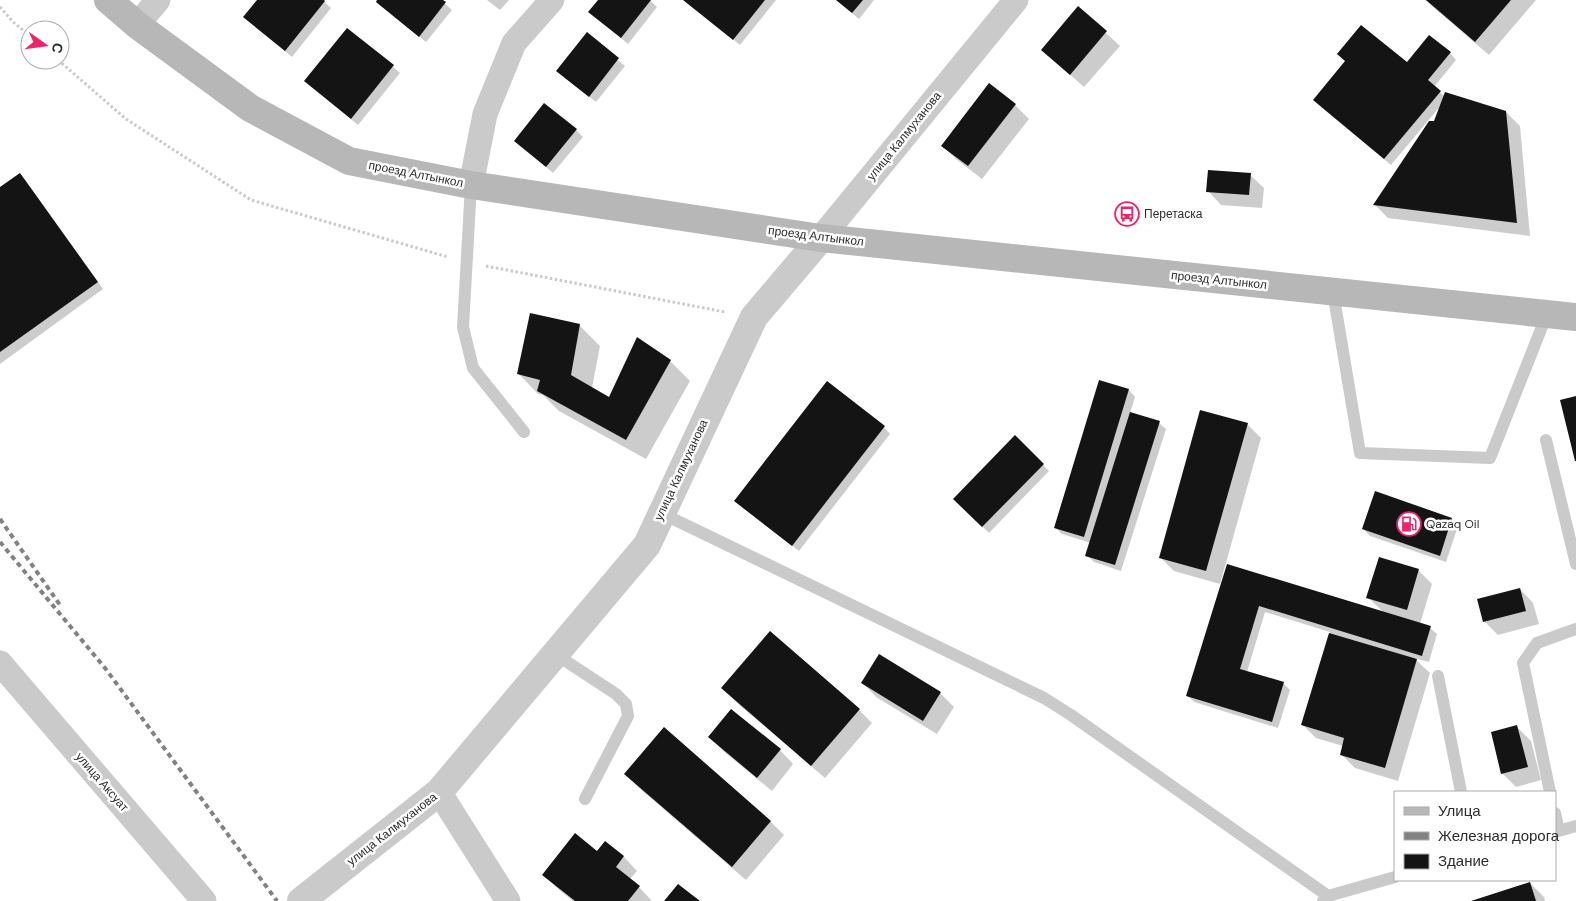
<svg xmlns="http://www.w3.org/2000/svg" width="1576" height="901" font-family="'DM Sans',sans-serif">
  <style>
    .shadow { fill: #0003 }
    .building { fill: #141414 }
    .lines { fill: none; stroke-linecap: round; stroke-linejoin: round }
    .path { stroke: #cacaca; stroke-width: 3; stroke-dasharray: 2.5 2.5; stroke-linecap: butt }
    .service { stroke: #cacaca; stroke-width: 12 }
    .minor { stroke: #cacaca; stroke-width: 25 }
    .tertiary { stroke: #cacaca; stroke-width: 28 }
    .secondary { stroke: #b7b7b7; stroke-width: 28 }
    .rail { stroke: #828282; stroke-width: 4; stroke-dasharray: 5 4; stroke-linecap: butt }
    .labels { text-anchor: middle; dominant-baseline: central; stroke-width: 5; stroke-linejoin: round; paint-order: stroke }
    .street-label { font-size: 12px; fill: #2d2d2d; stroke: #fff }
    .poi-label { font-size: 12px; fill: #2d2d2d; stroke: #fff; text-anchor: start }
  </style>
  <rect width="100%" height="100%" fill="#fff"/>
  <path class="shadow" d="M259,0H322L331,8L292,57L252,24Z
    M379,0H441L452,10L426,42L384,8L377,2Z
    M487,0H509L500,10Z
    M600,0H650L657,7L628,44L597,18Z
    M685,0H776L740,45Z
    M836,0H874L859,19Z
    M1425,0H1536L1489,55Z
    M1079,8L1120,46L1084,87L1042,50Z
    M347,29L400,73L358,125L305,81Z
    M587,34L625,66L596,102L564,77Z
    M1450,53L1456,60L1434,87L1444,96L1506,112L1520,126L1530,236L1388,218L1375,205L1435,123L1442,104L1391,165L1321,107L1407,64Z
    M1015,105L1029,119L982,179L956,159L942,145Z
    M576,130L583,137L553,173L515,141Z
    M19,174L26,181L103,289L0,364V188Z
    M1250,175L1264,188L1262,208L1221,205L1208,191Z
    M579,325L600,346L592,388L610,398L670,361L690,381L646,459L559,411L543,395L538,394L518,373Z
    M1100,381L1129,390L1135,397L1130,413L1159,423L1166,429L1121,571L1094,562L1087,555L1091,543L1062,534L1056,528Z
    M1247,424L1261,438L1220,584L1174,571L1160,557Z
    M884,427L890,434L799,551L742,507Z
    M1015,437L1049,471L989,533L955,499Z
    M1452,519L1458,526L1446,562L1370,536L1363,529Z
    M1228,566L1384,613L1368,597L1418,570L1432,584L1420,624L1430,628L1437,634L1429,662L1414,658L1430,673L1398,781L1355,768L1341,754L1343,746L1316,738L1303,725L1330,632L1265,612L1247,672L1283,683L1290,690L1278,728L1194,702L1188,696Z
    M1520,589L1533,603L1539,624L1498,635L1484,621Z
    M863,683L940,693L954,707L937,734L876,697Z
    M723,688L859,710L872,723L825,778L736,702Z
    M1517,727L1531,741L1541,780L1516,787L1502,773Z
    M664,729L771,822L784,835L746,880L639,788L626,774Z
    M710,737L780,750L793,764L772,791L723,751Z
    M605,842L624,857L637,871L630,879L639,887L652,901H573L557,888L544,875L597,853Z
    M1530,883L1544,897L1545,901H1474Z"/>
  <path class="building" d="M257,0H324L325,1L285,51L243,17Z
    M377,0H443L446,2L419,37L376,2Z
    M598,0H651L621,38L588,12Z
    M683,0H765L733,40Z
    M836,0H863L852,13Z
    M1426,0H1511L1475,42Z
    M1078,6L1107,31L1070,75L1041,50Z
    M1361,25L1407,62L1429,35L1451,52L1428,80L1441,91L1384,159L1313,100L1345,61L1337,54Z
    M347,28L394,65L351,119L304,81Z
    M587,32L619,58L589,97L556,71Z
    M989,83L1016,104L968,166L941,146Z
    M1445,92L1506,111L1517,223L1373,205L1429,121H1434Z
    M544,103L577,129L546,167L514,141Z
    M1208,170L1251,173L1249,195L1206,192Z
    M20,173L98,282L0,352V187Z
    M530,313L580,324L571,375L609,397L637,337L671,360L626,440L537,391L540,380L517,374Z
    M1099,380L1129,389L1084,537L1054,528Z
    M827,381L885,426L792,546L734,501Z
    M1576,396V461H1575L1560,400Z
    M1200,410L1248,423L1206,571L1159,558Z
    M1130,412L1160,421L1115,565L1085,556Z
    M1015,435L1044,464L982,527L953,499Z
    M1375,491L1452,518L1440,556L1362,529Z
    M1379,557L1419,569L1407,610L1366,598Z
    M1227,564L1431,626L1422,656L1259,606L1240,669L1284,682L1272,722L1186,696Z
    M1520,588L1526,611L1483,622L1477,599Z
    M770,631L860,709L811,766L721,688Z
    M1329,633L1417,659L1385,768L1340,755L1344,738L1301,725Z
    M879,654L941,692L923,721L861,683Z
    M731,709L781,749L757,778L708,737Z
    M1517,725L1528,767L1501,774L1491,732Z
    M664,727L771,821L732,867L624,774Z
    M575,833L597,851L605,841L624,856L616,867L640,886L628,901H575L542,875Z
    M1530,882L1536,901H1471Z
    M678,884L700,901H664Z"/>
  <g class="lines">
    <path class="path" d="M0,7L13,22L30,36
      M58,60L126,119L251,200L448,257
      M486,266L725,312"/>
    <path class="service" d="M471,185L463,327L473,368L524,432
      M1333,292L1360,453L1490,458L1547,314
      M1546,440L1576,564
      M661,513L1044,698L1071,715L1328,896
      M555,654L616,694L626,704L628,716L585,799
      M1438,676L1461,792
      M1550,792L1523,663L1537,643L1576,629
      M1555,813L1559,831L1555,830
      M1555,832L1576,826
      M1323,901L1328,896L1395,877"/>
    <path class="minor" d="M137,25L158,0
      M471,185L485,114L514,43L552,0
      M821,238L1016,0
      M0,663L204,901
      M439,792L508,901"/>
    <path class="tertiary" d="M301,901L439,792L647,545L754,317L821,238"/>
    <path class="secondary" d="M108,0L137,25L250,108L349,161L471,185L821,238L1576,317"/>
    <path class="rail" d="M0,519L60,605
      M0,542L105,668L277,901"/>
  </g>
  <defs>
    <g id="bus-ring" transform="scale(1.25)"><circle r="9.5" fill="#fff" stroke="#f12268" stroke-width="1.5"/><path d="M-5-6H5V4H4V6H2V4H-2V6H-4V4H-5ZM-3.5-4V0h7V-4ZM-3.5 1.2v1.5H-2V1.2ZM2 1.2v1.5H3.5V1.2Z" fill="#f12268"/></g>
    <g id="fuel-ring" transform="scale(1.25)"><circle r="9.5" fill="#fff" stroke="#f12268" stroke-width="1.5"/><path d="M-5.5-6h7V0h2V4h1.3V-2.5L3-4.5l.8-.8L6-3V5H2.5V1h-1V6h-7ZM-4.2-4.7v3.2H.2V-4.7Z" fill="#f12268"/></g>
  </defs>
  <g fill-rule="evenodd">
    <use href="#bus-ring" x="1127" y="214"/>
    <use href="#fuel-ring" x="1409" y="524"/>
  </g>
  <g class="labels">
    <g class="street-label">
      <text transform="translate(904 136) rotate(-51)">улица Калмуханова</text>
      <text transform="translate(416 174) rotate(11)">проезд Алтынкол</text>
      <text transform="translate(816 236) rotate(7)">проезд Алтынкол</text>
      <text transform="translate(1219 280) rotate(6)">проезд Алтынкол</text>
      <text transform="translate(681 470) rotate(-65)">улица Калмуханова</text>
      <text transform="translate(102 782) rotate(49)">улица Аксуат</text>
      <text transform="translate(392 829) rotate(-38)">улица Калмуханова</text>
    </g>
    <g class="poi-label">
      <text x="1144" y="214">Перетаска</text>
      <text x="1426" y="524">Qazaq Oil</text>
    </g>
  </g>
  <rect x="1394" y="791" width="162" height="90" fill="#ffffff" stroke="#ababab"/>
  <rect x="1404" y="807" width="25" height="8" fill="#b7b7b7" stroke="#ababab"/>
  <text x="1438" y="816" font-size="15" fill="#2d2d2d">Улица</text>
  <rect x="1404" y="832" width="25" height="8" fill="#828282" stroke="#ababab"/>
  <text x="1438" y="841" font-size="15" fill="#2d2d2d">Железная дорога</text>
  <rect x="1404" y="854" width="25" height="15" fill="#141414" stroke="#ababab"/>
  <text x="1438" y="866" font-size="15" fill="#2d2d2d">Здание</text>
  <g transform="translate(45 45) rotate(104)"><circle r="24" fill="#ffffff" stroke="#ababab"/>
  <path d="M0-4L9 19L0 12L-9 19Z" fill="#f12268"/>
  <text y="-8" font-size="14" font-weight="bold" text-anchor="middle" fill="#2d2d2d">С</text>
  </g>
</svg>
